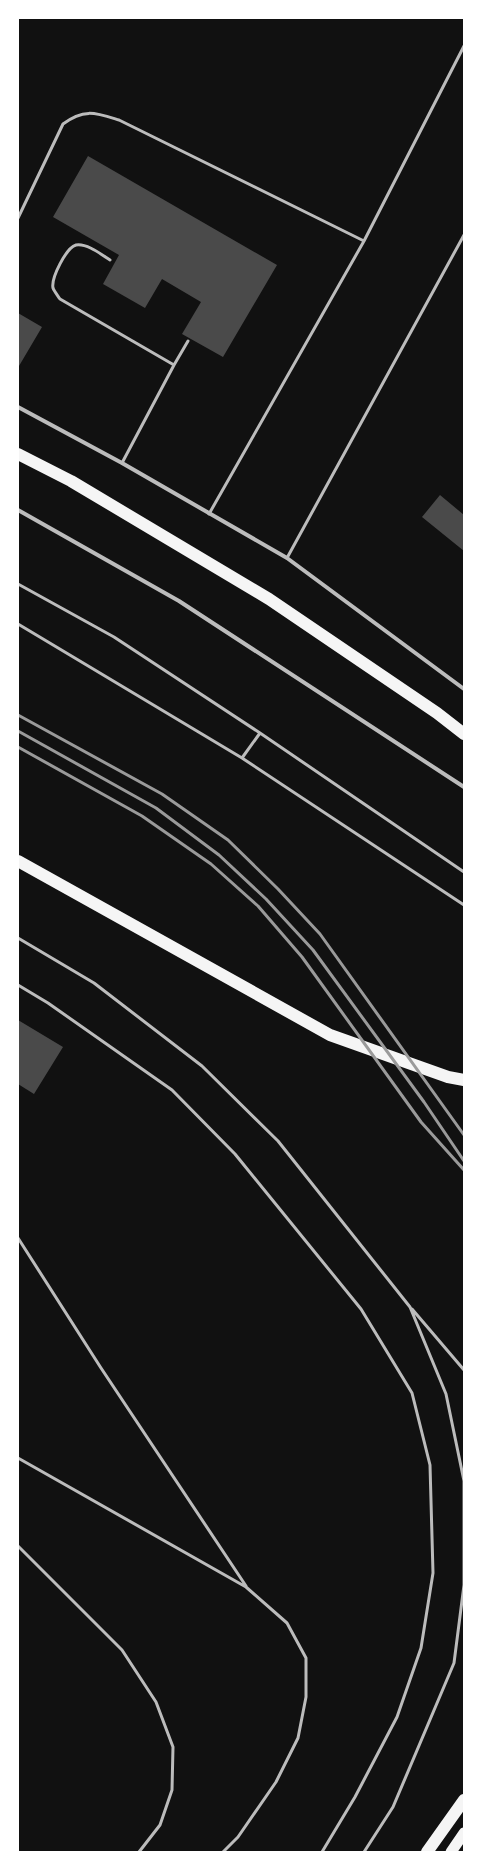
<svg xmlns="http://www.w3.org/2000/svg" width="482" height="1870" font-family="Inter,sans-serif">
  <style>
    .building { fill: #4a4a4a }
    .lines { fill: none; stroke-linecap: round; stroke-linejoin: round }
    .service { stroke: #bcbcbc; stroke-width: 3 }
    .minor { stroke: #bcbcbc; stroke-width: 4 }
    .trunk { stroke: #f5f5f5; stroke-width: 11 }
    .motorway { stroke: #f5f5f5; stroke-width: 12 }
    .rail { stroke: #9a9a9a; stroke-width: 3 }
  </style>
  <rect width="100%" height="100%" fill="#111"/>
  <path class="building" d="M88,156L277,265L223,357L182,334L201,302L162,279L145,308L103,284L119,255L53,217Z
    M18,313L42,327L19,366L18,365Z
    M440,495L464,515V551L422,517Z
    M18,1020L63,1047L34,1094L18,1084Z"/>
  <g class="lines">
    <path class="service" d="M18,218L63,124C84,108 96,113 119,120L364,241
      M110,260C102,255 87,243 76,245C66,248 51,278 53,288C54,291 58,296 60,299L174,365L122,463
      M174,365L188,341
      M209,514L364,241L464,46
      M287,558L464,235
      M18,584L114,637L260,733L464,872
      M18,624L242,758L464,905
      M242,758L260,733
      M18,938L94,983L202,1066L278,1141L410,1307L446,1394L464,1481V1585L454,1663L393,1807L364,1852
      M18,985L48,1003L172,1090L235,1154L361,1309L412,1393L430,1465L433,1573L421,1648L397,1717L355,1797L322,1852
      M18,1238L101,1368L246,1586
      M412,1309L464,1370
      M18,1458L246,1587L287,1623L306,1658V1697L298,1738L276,1782L238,1837L223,1852
      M18,1546L122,1650L156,1702L173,1747L172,1790L160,1825L139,1852"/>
    <path class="minor" d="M18,407L122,463L287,558L464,689
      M18,510L179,601L464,787"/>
    <path class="trunk" d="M451,1852L464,1833"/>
    <path class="motorway" d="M18,454L71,481L269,599L437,713L464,734
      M18,861L330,1035L448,1077L464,1080
      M427,1852L464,1800"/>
    <path class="rail" d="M18,715L162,794L228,840L278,889L320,934L464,1135
      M18,731L156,808L219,855L266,899L313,950L424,1102L464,1161
      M18,747L142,816L211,864L258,906L302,957L421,1122L464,1170"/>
  </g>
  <rect width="482" height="1870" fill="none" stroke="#ffffff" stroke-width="38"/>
</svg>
